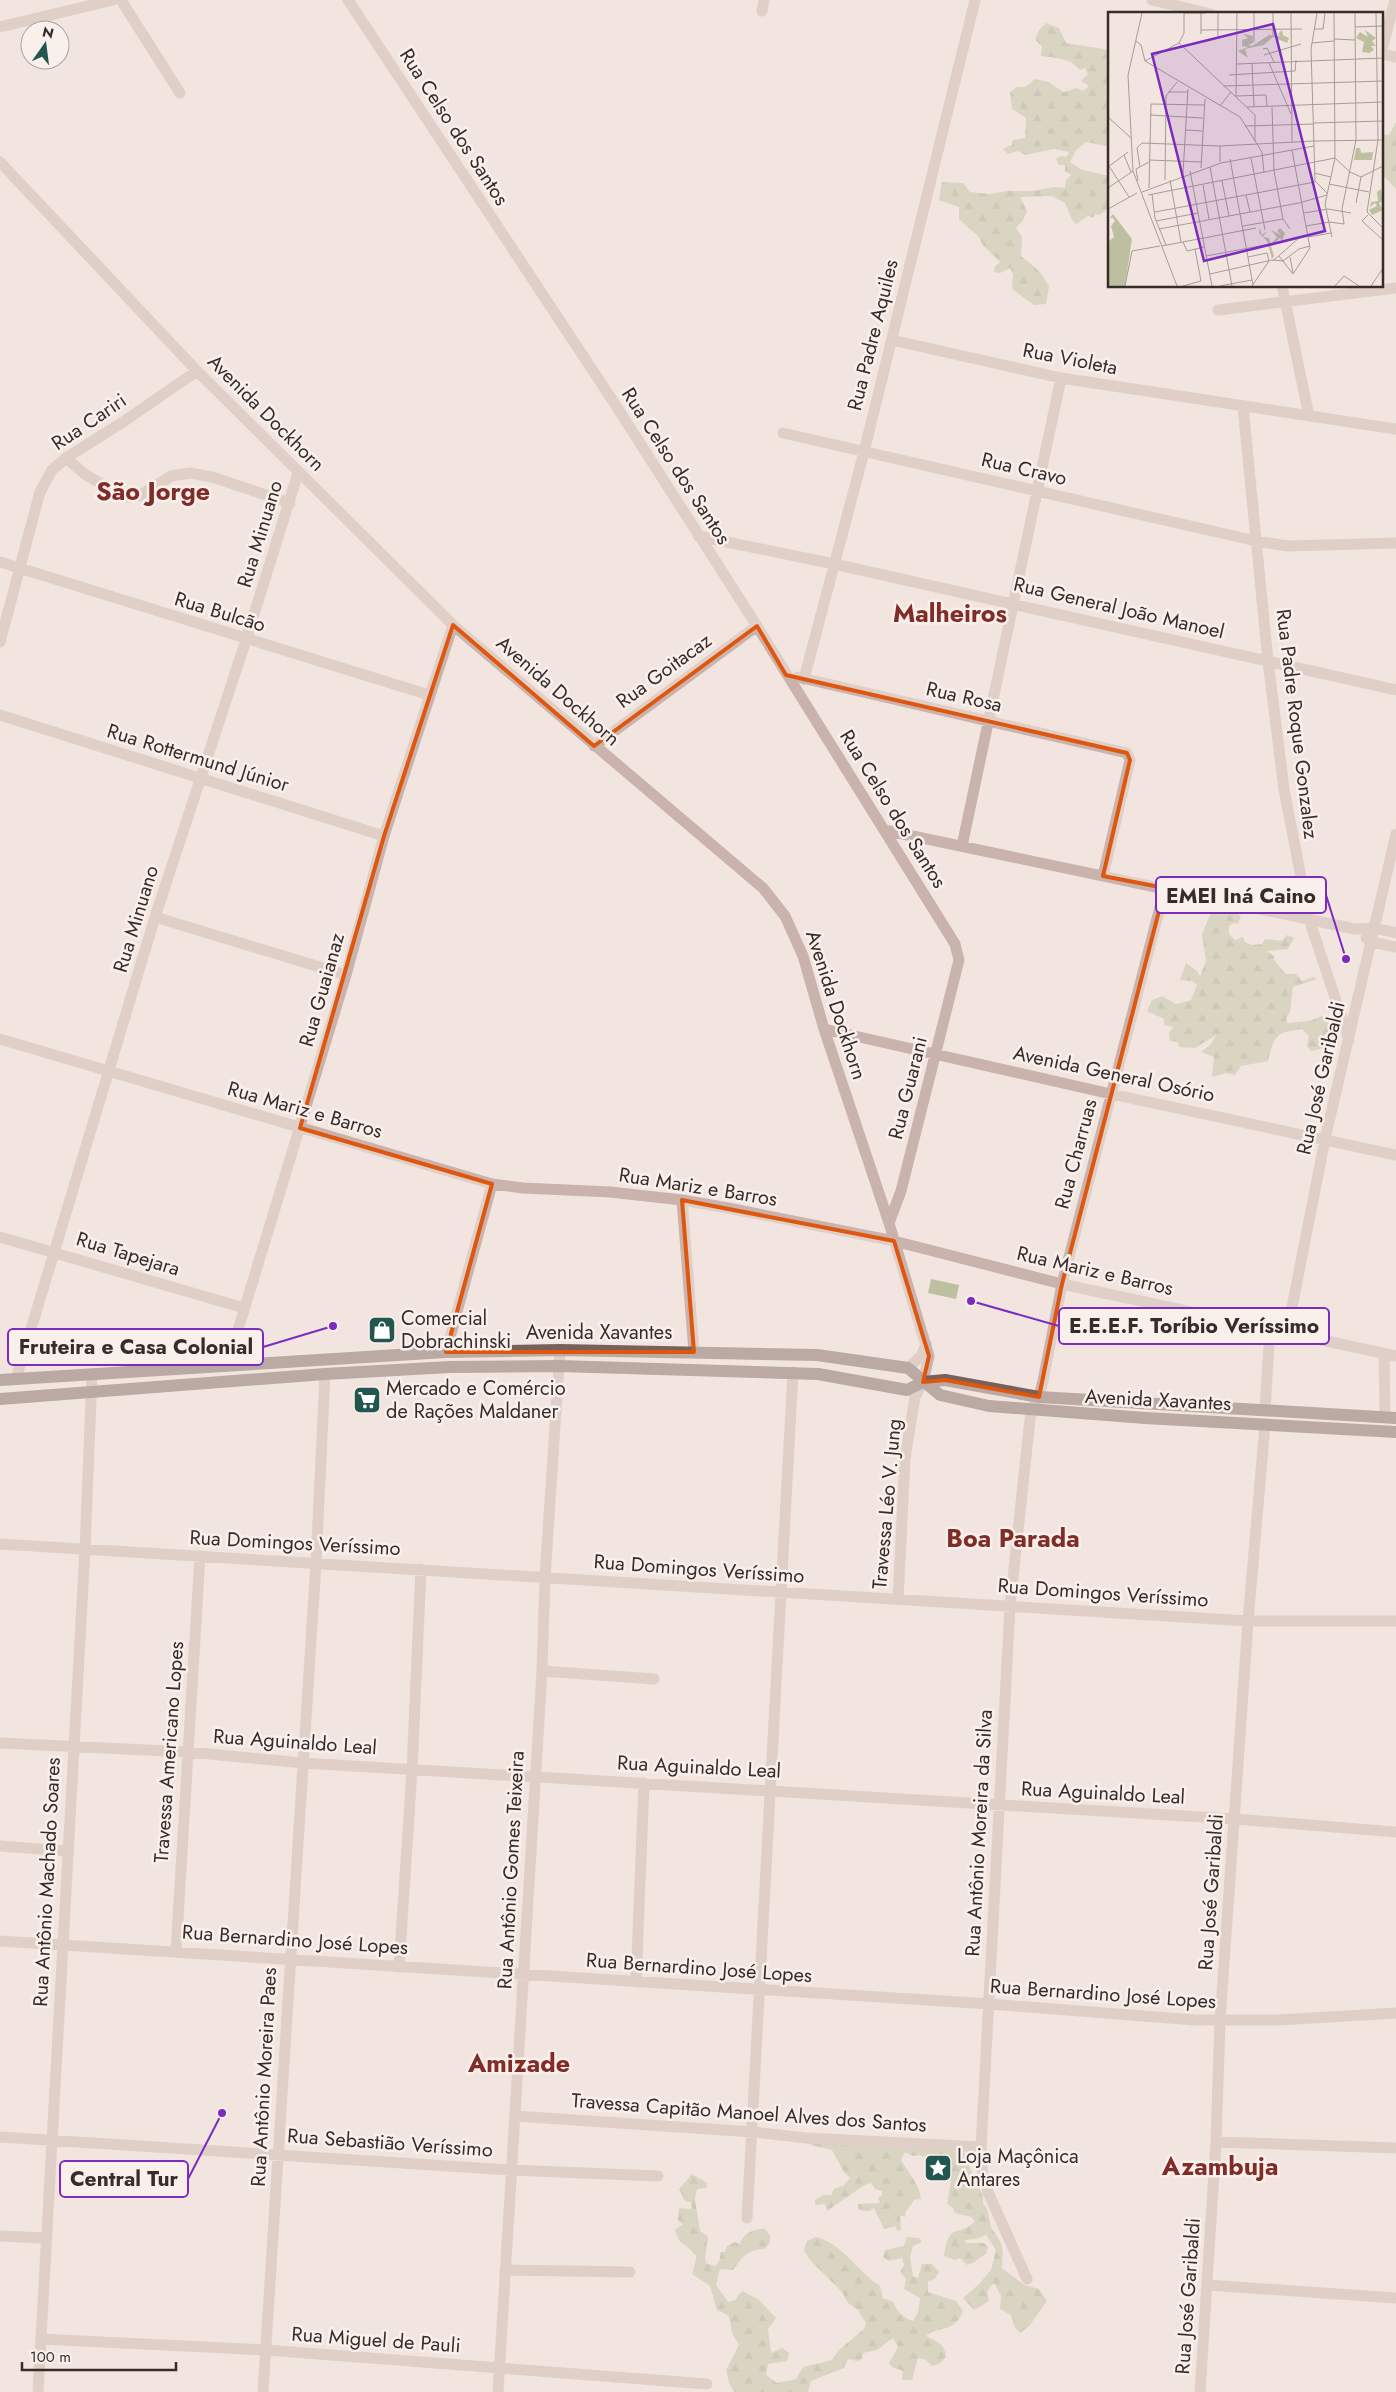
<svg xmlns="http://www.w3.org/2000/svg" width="1396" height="2392" font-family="Jost,sans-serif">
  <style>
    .grass { fill: #bcc0a0 }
    .forest { fill: url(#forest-firs) }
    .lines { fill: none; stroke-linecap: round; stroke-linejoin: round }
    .minor { stroke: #c9b3ac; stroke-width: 11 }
    .major { stroke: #79605c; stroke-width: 12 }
    .marked { fill: none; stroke: #df570e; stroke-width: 4; stroke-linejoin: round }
    .labels { text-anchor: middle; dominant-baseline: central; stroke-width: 5; stroke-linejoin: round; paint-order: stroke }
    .street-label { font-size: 20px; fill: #382c2a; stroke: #f9f0ec }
    .poi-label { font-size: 20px; fill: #382c2a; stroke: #f9f0ec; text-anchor: start }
    .district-label { font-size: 25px; font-weight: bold; fill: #822c28; stroke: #f9f0ec }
    .inset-road { fill: none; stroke: #a89b97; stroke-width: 1 }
    .view { fill: #7b2cbf; fill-opacity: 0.15; stroke: #7b2cbf; stroke-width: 2.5 }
    .inset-edge { fill: none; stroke: #382c2a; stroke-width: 2.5 }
    .leader { fill: none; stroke: #7b2cbf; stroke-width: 2 }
    .callout-dot { fill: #7b2cbf; stroke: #f9f0ec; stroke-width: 2 }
    .callout { fill: #f9f0ec; stroke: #7b2cbf; stroke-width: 2 }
    .callout-label { font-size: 21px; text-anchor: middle; font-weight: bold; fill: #382c2a }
  </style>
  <defs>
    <pattern id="forest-firs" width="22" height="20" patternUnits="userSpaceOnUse" patternTransform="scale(1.25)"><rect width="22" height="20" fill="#bcc0a0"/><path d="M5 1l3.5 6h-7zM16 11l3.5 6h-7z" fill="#a2a58a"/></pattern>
  </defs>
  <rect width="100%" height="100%" fill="#f2e5df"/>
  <path class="grass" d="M931,1279L959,1285L956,1299L928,1293Z"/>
  <path class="forest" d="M1046,23L1059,28L1066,43L1110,50V147L1086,142L1076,150L1070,162L1082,170L1110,176V207L1100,215L1095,214L1093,218L1088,216L1076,224L1072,220L1065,203L1052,196L1020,197L1027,211L1023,220L1016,228L1022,237L1021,256L1039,271L1049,286L1046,304L1034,305L1012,289L1013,275L1010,268L1000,273L994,272L995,266L1000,262L982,244L979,237L959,219V207L939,200L942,182L963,183L970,192L990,194L1007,191H1033L1055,187L1065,188L1066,180L1071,175L1065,171V165H1059L1056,159L1061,156L1066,157L1069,152L1054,149L1025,155L1018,151L1008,154L1003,149L1012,145L1013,140L1025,138L1026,118L1012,109L1010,93L1016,87H1025L1035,79L1048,82L1064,92L1077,88L1083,91L1089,86L1081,81L1088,74L1085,68L1080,70C1070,58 1056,58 1041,56L1042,46L1035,40L1039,30Z
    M1396,122V189L1382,174V134L1389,135Z
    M1213,908L1238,913L1241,917L1238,924L1234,923L1229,926V934L1235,940L1243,937L1245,942L1252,945L1262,944L1265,939L1282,941L1287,935L1294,938L1288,949L1266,951L1274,956V960L1286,974H1296L1302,981L1313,977L1317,979L1293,987L1290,1012L1286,1018L1287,1023L1310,1021L1322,1016C1338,1024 1340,1026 1339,1044L1311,1051L1307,1046L1309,1036L1302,1029C1275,1032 1274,1037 1268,1061L1241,1066L1235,1075L1226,1073L1212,1077L1214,1057L1201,1052L1211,1044L1216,1035L1195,1048L1179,1047L1178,1042L1170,1041L1169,1032L1174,1027L1164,1025V1019L1147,1011L1152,1000L1162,996L1176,1004L1191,1000L1197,985L1192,981L1180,980L1186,963L1197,971L1200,976L1206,961L1202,934Z
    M812,2141L944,2148L956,2152L961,2149L969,2158V2166L983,2196V2203L987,2209L991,2227L1000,2241L1003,2251L1002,2268L1024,2285L1039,2289L1047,2301L1029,2326L1020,2333L1015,2328L1011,2315L1000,2309L1001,2296L994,2283L987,2291L989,2301L974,2310L963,2298L979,2284L991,2270L996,2250L986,2235L976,2239L965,2240L966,2243H984L988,2247L986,2254C978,2258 975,2263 967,2265L960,2258L955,2260L944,2256C950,2219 958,2239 975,2221L971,2217L955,2213L953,2208L947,2204L951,2180L948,2174L943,2173V2166L947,2164L950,2158L937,2163L933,2160L934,2155L928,2154L922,2157L920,2155L913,2156L905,2152L901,2160C908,2173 920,2185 921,2199L914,2200L905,2213L906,2217L900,2215L901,2230L897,2231L896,2226L884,2229L874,2208L869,2211L859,2210L858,2204L880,2203L878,2198L882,2195V2191L875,2189L871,2183L863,2186L827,2211L825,2204L815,2205V2200L823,2195H831L834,2189L844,2185L850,2178L844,2172L832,2150L811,2145Z
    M692,2174L707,2183L706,2188L697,2189L695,2199L700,2231L708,2237L705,2257L706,2263L715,2266L719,2262L721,2252H725L727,2246L734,2242L740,2244C744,2232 754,2229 765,2229L770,2235V2242L765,2249C746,2250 744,2256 733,2270L720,2269L716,2285L728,2302L735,2300L742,2291L758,2299L776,2318L768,2329L771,2353L782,2348L789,2353L787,2361L768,2364L766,2375L777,2383L796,2379L803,2367L832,2360L839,2350L864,2329L866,2323L858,2310L848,2303L842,2292L810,2260L804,2250L807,2241L816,2237C843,2244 857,2271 880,2286L883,2298L893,2302C897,2311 903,2318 913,2321L918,2312L920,2298L904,2289L906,2279L900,2272L904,2265L902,2258L889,2261L883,2257L885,2250L904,2246L907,2237L919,2238L922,2242L913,2246L910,2257L913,2276L918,2278L922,2264H932L939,2272L935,2279L928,2281V2292L956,2301L963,2311C955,2333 940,2325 926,2336C937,2342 945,2343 946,2357L939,2364L932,2366L926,2360L918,2358L912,2380H902L903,2371L892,2367L889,2363L898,2347L893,2338L877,2350L863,2353L862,2359L857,2361L848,2359L844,2368L811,2381L808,2392H734L729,2383L726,2370L739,2345L732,2333L729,2316L717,2310L710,2286L692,2274L697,2256L679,2240L675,2230L683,2224L678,2220L679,2208L692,2209L691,2202L685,2201L679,2189Z"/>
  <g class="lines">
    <path class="minor" d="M121,0L180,93
      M348,0L613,401L757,626L955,944L959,960L901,1191L889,1223
      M1152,0L1211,14
      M762,11L764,0
      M0,27L113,0
      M1382,49L1395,0
      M1382,54L1396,57
      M0,162L197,371L453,625L763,888L785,916L803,956L824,1029L889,1223L929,1356L923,1382L915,1397L905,1458L898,1600
      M1282,286L1309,416
      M1218,310L1396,288
      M892,340L1061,378L1396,429
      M1243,407L1268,661L1284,789L1309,919L1349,1040
      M783,433L1256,541L1288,546L1396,543
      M66,458L86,475L125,497L139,496L171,476L190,473L212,477L290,503
      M698,536L834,564L1396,690
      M0,562L429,695
      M0,642L40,492L52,470L66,458L123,422L197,371
      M798,677L1127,753L1130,760L1103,876
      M804,679L864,452L975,0
      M0,715L384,836
      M594,746L757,626
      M884,830L1355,929L1374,928L1396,933
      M962,846L1061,378
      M155,917L346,975
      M1366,938L1371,942L1396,947
      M824,1029L1111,1094L1396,1155
      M0,1039L492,1184L523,1188L610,1192L682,1200L728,1208L894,1241L1062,1284L1396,1356
      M682,1200L694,1352
      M0,1237L244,1308
      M1287,1333L1325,1139L1396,834
      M446,1352L492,1184
      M1384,1354L1385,1417
      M227,1366L346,975L384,836L453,625
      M908,1368L921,1356L926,1344
      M16,1379L155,917L246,640L298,473
      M1265,1410L1270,1329
      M0,1544L1248,1621H1396
      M542,1671L654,1679
      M0,1743L188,1752L303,1763L1235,1819L1396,1832
      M0,1846L68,1851
      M0,1941L990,2004L1194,2020H1279L1396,2013
      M176,1951L200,1556
      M399,1967L412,1770L421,1569
      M636,1982L644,1783
      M515,2116L753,2132L806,2138L981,2147
      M0,2137L510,2170L658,2176
      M1216,2142L1396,2148
      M747,2218L793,1372
      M0,2236L45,2238
      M505,2270L630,2272
      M1027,2279L988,2192L982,2170L981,2147L1010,1606L1031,1410L1039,1397L1043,1381L1062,1284L1165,888
      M1207,2285L1396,2298
      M41,2339L266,2350L707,2384
      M38,2392L85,1550L92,1374
      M263,2392L316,1563L325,1374
      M498,2392L542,1671L545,1577L560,1350
      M1200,2392L1216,2142L1220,2021L1248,1621L1265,1425"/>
    <path class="major" d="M0,1380L446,1352L560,1350L817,1355L908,1368L940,1395L989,1406L1145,1418L1396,1432
      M0,1399L325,1374L450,1367L559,1366L818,1374L907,1390L923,1382L945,1380L1039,1397L1396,1418"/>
  </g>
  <path d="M0 0H1396V2392H0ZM453,625L594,746L757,626L786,675L1127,753L1130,760L1103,876L1165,888L1062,1284L1039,1397L945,1380L923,1382L929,1356L894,1241L682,1200L694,1352H446L492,1184L300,1128L384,836Z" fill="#f2e5df" fill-opacity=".55" fill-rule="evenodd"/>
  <path class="marked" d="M453,625L594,746L757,626L786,675L1127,753L1130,760L1103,876L1165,888L1062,1284L1039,1397L945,1380L923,1382L929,1356L894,1241L682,1200L694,1352H446L492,1184L300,1128L384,836Z"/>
  <defs>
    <g id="shop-square" transform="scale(1.4375)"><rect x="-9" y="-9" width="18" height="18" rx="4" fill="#225750" stroke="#f9f0ec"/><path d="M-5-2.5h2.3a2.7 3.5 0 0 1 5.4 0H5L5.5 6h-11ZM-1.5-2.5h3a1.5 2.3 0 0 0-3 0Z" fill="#fff"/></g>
    <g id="supermarket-square" transform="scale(1.4375)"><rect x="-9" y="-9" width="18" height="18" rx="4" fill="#225750" stroke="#f9f0ec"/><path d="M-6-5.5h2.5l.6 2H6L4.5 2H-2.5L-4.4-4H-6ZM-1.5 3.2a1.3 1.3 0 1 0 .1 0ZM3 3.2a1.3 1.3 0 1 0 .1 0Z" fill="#fff"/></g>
    <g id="sight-square" transform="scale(1.4375)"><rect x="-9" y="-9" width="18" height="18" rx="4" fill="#225750" stroke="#f9f0ec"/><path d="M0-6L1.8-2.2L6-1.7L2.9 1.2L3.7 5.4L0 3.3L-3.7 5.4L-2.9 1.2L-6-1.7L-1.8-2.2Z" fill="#fff"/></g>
  </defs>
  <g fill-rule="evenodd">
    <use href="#shop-square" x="382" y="1330"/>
    <use href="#supermarket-square" x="367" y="1400"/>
    <use href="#sight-square" x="938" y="2168"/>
  </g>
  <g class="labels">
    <g class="street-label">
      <text transform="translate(454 127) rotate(57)">Rua Celso dos Santos</text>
      <text transform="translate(873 335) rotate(-76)">Rua Padre Aquiles</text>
      <text transform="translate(1070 359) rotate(11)">Rua Violeta</text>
      <text transform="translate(266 413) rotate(45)">Avenida Dockhorn</text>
      <text transform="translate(89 422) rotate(-34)">Rua Cariri</text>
      <text transform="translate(676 466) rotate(57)">Rua Celso dos Santos</text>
      <text transform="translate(1024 469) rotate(13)">Rua Cravo</text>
      <text transform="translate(260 534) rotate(-73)">Rua Minuano</text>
      <text transform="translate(1119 608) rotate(13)">Rua General João Manoel</text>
      <text transform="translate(220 612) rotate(17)">Rua Bulcão</text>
      <text transform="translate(664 671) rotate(-36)">Rua Goitacaz</text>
      <text transform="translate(558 691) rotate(41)">Avenida Dockhorn</text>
      <text transform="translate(964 697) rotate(13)">Rua Rosa</text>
      <text transform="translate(1297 724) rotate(83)">Rua Padre Roque Gonzalez</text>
      <text transform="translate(198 758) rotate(17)">Rua Rottermund Júnior</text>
      <text transform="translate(893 809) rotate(58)">Rua Celso dos Santos</text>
      <text transform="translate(136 919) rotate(-73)">Rua Minuano</text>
      <text transform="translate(322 990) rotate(-74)">Rua Guaianaz</text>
      <text transform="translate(836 1005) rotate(72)">Avenida Dockhorn</text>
      <text transform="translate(1114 1074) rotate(12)">Avenida General Osório</text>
      <text transform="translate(1321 1078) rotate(-77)">Rua José Garibaldi</text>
      <text transform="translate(908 1088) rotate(-76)">Rua Guarani</text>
      <text transform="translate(305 1110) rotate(16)">Rua Mariz e Barros</text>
      <text transform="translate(1076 1154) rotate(-75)">Rua Charruas</text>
      <text transform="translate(698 1187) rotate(9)">Rua Mariz e Barros</text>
      <text transform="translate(128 1254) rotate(17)">Rua Tapejara</text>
      <text transform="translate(1095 1271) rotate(13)">Rua Mariz e Barros</text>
      <text x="599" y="1332">Avenida Xavantes</text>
      <text transform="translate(1158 1400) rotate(3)">Avenida Xavantes</text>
      <text transform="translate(887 1504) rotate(-85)">Travessa Léo V. Jung</text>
      <text transform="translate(295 1543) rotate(3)">Rua Domingos Veríssimo</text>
      <text transform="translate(699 1569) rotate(4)">Rua Domingos Veríssimo</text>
      <text transform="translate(1103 1593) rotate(4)">Rua Domingos Veríssimo</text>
      <text transform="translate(295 1742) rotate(4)">Rua Aguinaldo Leal</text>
      <text transform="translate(169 1752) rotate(-86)">Travessa Americano Lopes</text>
      <text transform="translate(699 1767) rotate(3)">Rua Aguinaldo Leal</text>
      <text transform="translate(1103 1793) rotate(3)">Rua Aguinaldo Leal</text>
      <text transform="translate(979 1833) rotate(-87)">Rua Antônio Moreira da Silva</text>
      <text transform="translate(511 1870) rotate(-87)">Rua Antônio Gomes Teixeira</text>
      <text transform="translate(47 1882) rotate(-87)">Rua Antônio Machado Soares</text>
      <text transform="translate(1211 1892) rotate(-86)">Rua José Garibaldi</text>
      <text transform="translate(295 1940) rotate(4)">Rua Bernardino José Lopes</text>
      <text transform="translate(699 1968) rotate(4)">Rua Bernardino José Lopes</text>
      <text transform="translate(1103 1994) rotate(4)">Rua Bernardino José Lopes</text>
      <text transform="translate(264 2077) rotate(-87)">Rua Antônio Moreira Paes</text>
      <text transform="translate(749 2113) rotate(4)">Travessa Capitão Manoel Alves dos Santos</text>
      <text transform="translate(390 2143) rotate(4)">Rua Sebastião Veríssimo</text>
      <text transform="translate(1188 2296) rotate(-86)">Rua José Garibaldi</text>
      <text transform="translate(376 2340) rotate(4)">Rua Miguel de Pauli</text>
    </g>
    <g class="poi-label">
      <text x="401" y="1318">Comercial<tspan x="401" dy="23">Dobrachinski</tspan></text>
      <text x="386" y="1388">Mercado e Comércio<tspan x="386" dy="23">de Rações Maldaner</tspan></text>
      <text x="957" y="2156">Loja Maçônica<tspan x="957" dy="23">Antares</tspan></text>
    </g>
    <g class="district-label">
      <text x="153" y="491">São Jorge</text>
      <text x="950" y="613">Malheiros</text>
      <text x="1013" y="1538">Boa Parada</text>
      <text x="519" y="2063">Amizade</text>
      <text x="1220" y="2166">Azambuja</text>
    </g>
  </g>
  <g transform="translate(1108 12)">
    <rect width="275" height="275" fill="#f2e5df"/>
    <path d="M248,136H252L253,141L265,140L264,148H246Z" fill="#bcc0a0"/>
    <path d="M174,18L175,23L181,26L179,31L165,25L156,33L137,37L140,46L130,39L140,35L134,34V28L140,26L135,22L145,24V31L140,33L144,34L161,23L173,24L170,22ZM257,18L268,26L264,29L268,34H263L266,38L261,41L254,40L256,30L248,26L252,20L260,25ZM273,177L275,189L271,191L275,198L264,203L261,198L269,194L267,191L262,195L263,190L270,189L269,180ZM5,202L24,227L17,274H0V230L6,225L3,214L7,209L5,206H2ZM152,216L154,223L159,219L155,225L161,226L163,232L169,225L163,218L173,223L169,219L172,216L177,221L174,229L172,226L163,234L166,244L164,247L159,229L151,221Z" fill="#bcc0a0"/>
    <path class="inset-road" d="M34,1L20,63L25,159L69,274M76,1H98M93,1V22M183,1L184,130M268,1L270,128L259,200L275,216M247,15L275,14M206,17H215L217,1M93,18L194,17M165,23V1M110,27V1M226,27L247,28M28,29L33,33L37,49M146,30V1M71,31L147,103V129M71,31L76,21V1M204,31L226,29M155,37L159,36L166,50M156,43L193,32M37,49L132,105L154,140L156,161M37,49L71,31M161,51L183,102M129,52L275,46M144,52L146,95M121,63L187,59L188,48M116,74L275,69M60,80H80M128,84L129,1M128,84L158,83L159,94M112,94L123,80M139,95L275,90M164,95L166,159L175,207L182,217M42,103L95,106M0,105L23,126M206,111L275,109M138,114L206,112M77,118L95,119M206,129L275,128M206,134L207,169L219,181M184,138L202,236L185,262M16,143L23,160M143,146L157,218M227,146L242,160L253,165L275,154M122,147L145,273M41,148L94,150M112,150V134M1,154L21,185M0,155L20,140M32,155L29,136L34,131L112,134L206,129M102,155L124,274M93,156L97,87M82,159L104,274M75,161L80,77M206,161L223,165M57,168L58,84L69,70M62,168L73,230M30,169L28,157L41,150M114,169L121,204M221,172L261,180M95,173L101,207M0,176L25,159M41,176L43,92L96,93M34,180L113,151L206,134L203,37L209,1M44,182L47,206L58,233M40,183L227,146M138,183L142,200M248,191L253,165M0,197L29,181M47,200L207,170M196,201L220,197L243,201M260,203L254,209L275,228M48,209L90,201M135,214L175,207M198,214L221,210L236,212L234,197L248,128L247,1M51,217L191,191L219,183M200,225L223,221M224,225L217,192L227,146L226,1M75,230L79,239L96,235M54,234L148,216M98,244L157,233M171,244L185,262M140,245L159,241L161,249L144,274M182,245L185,261M166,248L191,226L200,224M102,262L164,248L175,249L191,237L202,234M17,274L24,239L52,234M75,274L93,269L87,237M112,274L144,268M227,274L236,264L251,274M263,274L275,256"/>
    <path class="view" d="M165,12L217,219L96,249L44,42Z"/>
    <rect width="275" height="275" class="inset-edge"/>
  </g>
  <path class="leader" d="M1346 959L1326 895M971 1301L1059 1326M333 1326L263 1347M222 2113L188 2179"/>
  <g class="callout-dot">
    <circle cx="1346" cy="959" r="5"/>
    <circle cx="971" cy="1301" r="5"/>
    <circle cx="333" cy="1326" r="5"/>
    <circle cx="222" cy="2113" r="5"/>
  </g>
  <g class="callout">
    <rect x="1156" y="877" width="170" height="36" rx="5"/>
    <rect x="1059" y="1308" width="270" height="36" rx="5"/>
    <rect x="8" y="1329" width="255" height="36" rx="5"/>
    <rect x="60" y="2161" width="128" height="36" rx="5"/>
  </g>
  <g class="callout-label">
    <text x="1241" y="903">EMEI Iná Caino</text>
    <text x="1194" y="1333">E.E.E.F. Toríbio Veríssimo</text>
    <text x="136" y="1354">Fruteira e Casa Colonial</text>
    <text x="124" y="2186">Central Tur</text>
  </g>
  <g transform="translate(45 45) rotate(14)"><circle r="24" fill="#f9f0ec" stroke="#aca29e"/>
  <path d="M0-4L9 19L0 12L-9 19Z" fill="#225750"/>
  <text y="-8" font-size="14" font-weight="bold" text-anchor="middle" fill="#382c2a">N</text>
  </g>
  <path d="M22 2362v8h154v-8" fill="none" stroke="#382c2a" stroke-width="2.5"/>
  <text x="30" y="2362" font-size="15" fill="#382c2a" stroke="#f9f0ec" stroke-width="4" paint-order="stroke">100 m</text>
</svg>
